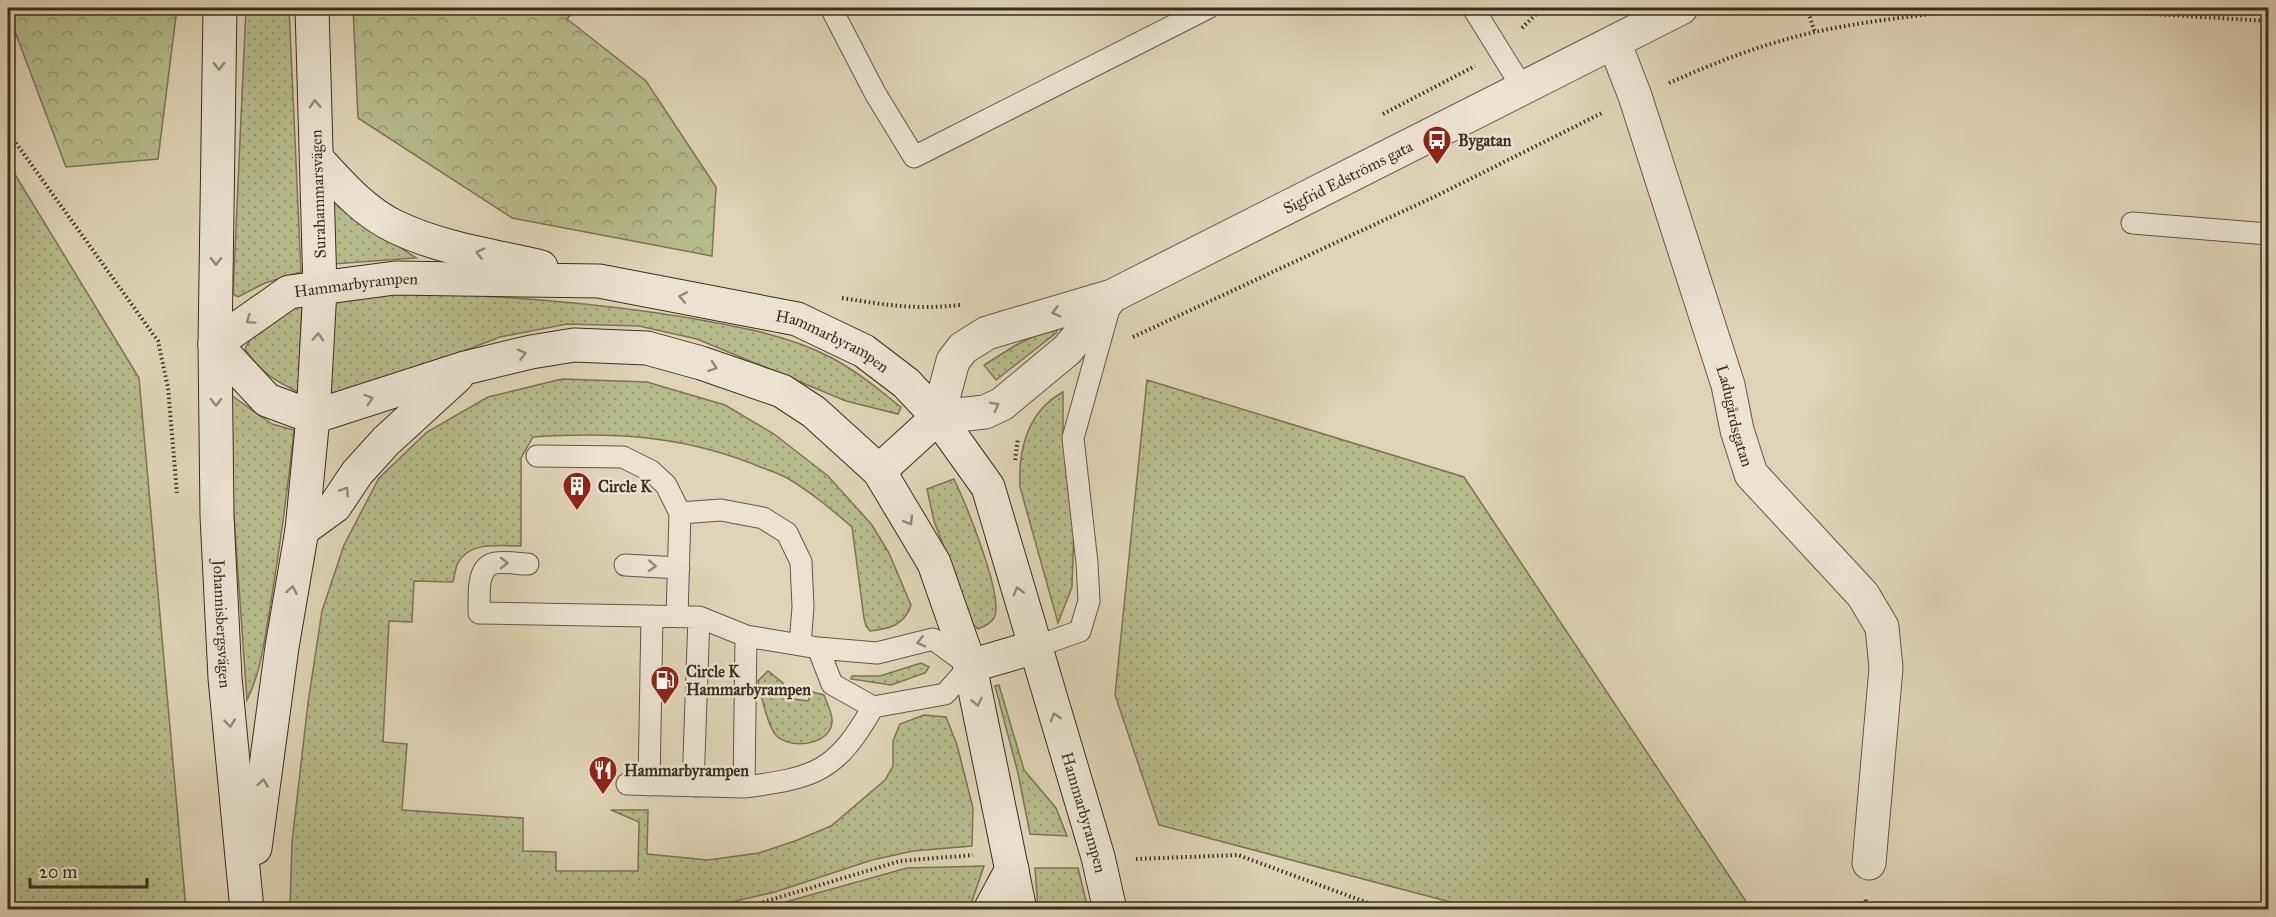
<svg xmlns="http://www.w3.org/2000/svg" width="2276" height="917" font-family="'IM FELL Great Primer',serif">
  <style>
    .green { fill: url(#green-dots); stroke: #7a7455; stroke-width: 1.5 }
    .forest { fill: url(#forest-crowns); stroke: #7a7455; stroke-width: 1.5 }
    .lines { fill: none; stroke-linecap: round; stroke-linejoin: round }
    .lane-casing { stroke: #665644; stroke-width: 23 }
    .street-casing { stroke: #665644; stroke-width: 35 }
    .secondary-casing { stroke: #3d2d1e; stroke-width: 35 }
    .path { stroke: #3d2d1e; stroke-width: 4; stroke-dasharray: 1.5 3; stroke-linecap: butt }
    .lane { stroke: #ebe2d0; stroke-width: 21 }
    .street { stroke: #ebe2d0; stroke-width: 33 }
    .secondary { stroke: #ebe2d0; stroke-width: 33 }
    .oneway { stroke: #948877 }
    .labels { text-anchor: middle; dominant-baseline: central; stroke-width: 5; stroke-linejoin: round; paint-order: stroke }
    .poi-label { font-size: 16px; font-weight: bold; fill: #3d2d1e; stroke: #ebe2d0; text-anchor: start }
    .street-label { font-size: 16px; fill: #3d2d1e; stroke: #ebe2d0 }
  </style>
  <defs>
    <pattern id="green-dots" width="8" height="8" patternUnits="userSpaceOnUse" patternTransform="scale(1.5)"><rect width="8" height="8" fill="#b6bb8c"/><path d="M2 2h.1M6 6h.1" fill="none" stroke="#959872" stroke-width="1.8" stroke-linecap="round"/></pattern>
    <pattern id="forest-crowns" width="20" height="18" patternUnits="userSpaceOnUse" patternTransform="scale(1.5)"><rect width="20" height="18" fill="#b6bb8c"/><path d="M2 6a3 3 0 1 1 6 0M12 15a3 3 0 1 1 6 0" fill="none" stroke="#959872"/></pattern>
  </defs>
  <rect width="100%" height="100%" fill="#e0d3b7"/>
  <filter id="stains"><feTurbulence type="fractalNoise" baseFrequency=".00333" numOctaves="4"/><feColorMatrix values="0 0 0 0 .2 0 0 0 0 .09 0 0 0 0 .02 0 0 0 .5 -.17"/></filter>
  <radialGradient id="worn" r=".72"><stop offset=".6" stop-color="#630" stop-opacity="0"/><stop offset="1" stop-color="#630" stop-opacity=".3"/></radialGradient>
  <path class="green" d="M246,8H289L301,272L265,283L238,297L233,294Z
    M8,163L139,378L186,909H8Z
    M332,201L416,258L333,264Z
    M403,292C499,296 594,302 690,318C738,327 786,334 830,357C857,371 878,389 901,407L898,414L846,401L697,339L639,326L567,324L500,337L383,382L330,395L334,297Z
    M302,305L298,392C274,380 260,372 245,349C255,326 280,316 302,305Z
    M1053,327H1058L1056,333L996,380L984,365L1016,345Z
    M562,379L647,382L725,405L774,434L828,476L872,525L889,553L911,605C905,625 889,629 870,631L866,626L864,618L852,527C831,509 811,492 787,478C776,472 764,469 753,464C679,435 612,432 533,437L521,458V546C500,546 469,541 458,563C455,568 455,576 453,582L414,581L412,622L389,621L383,742L407,744L402,810L523,818V851L556,852V871H638L639,822L611,810H648L647,854L708,860L759,853L795,841L831,826L885,780L893,766V741L900,724L924,715L946,717L957,745L973,808L972,846L913,851L872,860L775,892L701,909H290L292,842L308,703L322,611L344,545L379,478L427,432L488,397Z
    M1147,380L1464,477L1751,909L1506,910L1469,907L1159,825L1115,695Z
    M1063,392V434L1074,527L1072,587L1058,623L1020,487C1018,449 1028,411 1063,392Z
    M228,393L272,424L294,430C288,488 280,545 271,602C265,635 262,670 247,700L230,461Z
    M954,479C965,502 1005,598 994,618C990,624 985,626 978,629L973,624L934,521L927,489Z
    M921,663L929,667L925,673L891,685L851,679L852,676H880Z
    M768,671L783,683L787,698L808,701L812,692L824,695C827,703 833,714 832,722C831,746 784,752 773,731C765,717 762,697 758,681Z
    M999,685L1024,770L1056,808L1067,836L1030,834L1018,773L995,686Z
    M984,866L972,901L965,909H760L907,868Z
    M1035,868H1078L1088,909H1038Z"/>
  <path class="forest" d="M8,8H177L158,159L66,167L8,13Z
    M353,8H576L567,19L646,81L716,187L712,256L512,218L358,118Z"/>
  <g class="lines">
    <g class="lane-casing">
      <path id="lane" d="M831,8L875,93L914,157L1208,8
        M1473,8L1522,87
        M2132,223L2268,234
        M537,456L623,457L651,471L666,485L680,513
        M528,564C518,564 505,561 495,563C475,567 480,598 479,613L699,617L746,636
        M625,565L679,568
        M677,617L680,513L721,510L763,518L787,533L801,562L803,607L800,645
        M1035,647L1080,631L1089,601L1087,563L1073,438L1109,309
        M818,648L832,684L873,707C836,772 815,778 744,787L746,636L818,648L877,653L933,639L970,666L945,694L873,707
        M627,784L744,787
        M649,785L652,616
        M693,786L699,617"/>
    </g>
    <g class="street-casing">
      <g id="street">
        <path id="s1" d="M1614,42L1635,96L1728,385L1737,430L1751,474L1863,595L1882,627L1886,668L1869,863"/>
        <path id="s2" d="M1112,296L1067,350L1002,404L985,412L938,417L953,361L963,348L987,333L1112,296L1681,8"/>
      </g>
    </g>
    <g class="secondary-casing">
      <g id="secondary">
        <path id="s3" d="M220,8L215,344L217,516L225,678L247,910"/>
        <path d="M317,159C340,184 364,212 396,227C439,248 495,256 541,267"/>
        <path id="s4" d="M215,344L289,292L395,278L599,281L797,319L864,351L906,383L938,417L988,487L1098,857L1110,910"/>
        <path d="M215,344L267,400L313,417L465,368L531,352L574,345L647,348L701,363L782,391L814,412L879,471L934,563L970,666L1020,910"/>
        <path d="M879,471L938,417"/>
        <path d="M302,530L335,506L357,473L386,441L457,376"/>
        <path d="M970,666L1035,647"/>
        <path d="M255,848L282,647L302,530L313,417L320,289L312,8"/>
        <path d="M990,910L1012,869"/>
      </g>
    </g>
    <path class="path" d="M1532,8L1535,13
      M1807,8L1815,33
      M2052,8L2268,21
      M2267,8V20
      M1522,28L1542,8
      M1669,83C1705,67 1742,52 1780,41C1844,22 1912,17 1978,8
      M1383,114L1475,66
      M8,132L158,341L168,388L177,493
      M842,298C886,305 915,310 960,305
      M1133,337L1438,195L1602,113
      M1015,460L1018,438
      M1136,859L1238,855L1387,910
      M737,910L900,861L973,855
      M1865,910L1866,897
      M2009,910L2078,906L2129,910"/>
    <use href="#lane" class="lane"/>
    <use href="#street" class="street"/>
    <use href="#secondary" class="secondary"/>
  </g>
  <defs><path id="oneway-chevron" d="M-2-3.5L2.5 0L-2 3.5" fill="none" stroke-width="1.6" stroke-linecap="round" stroke-linejoin="round" transform="scale(1.5)"/></defs>
  <g class="oneway">
    <use href="#oneway-chevron" transform="translate(219 66) rotate(91)"/>
    <use href="#oneway-chevron" transform="translate(315 104) rotate(-92)"/>
    <use href="#oneway-chevron" transform="translate(480 253) rotate(-167)"/>
    <use href="#oneway-chevron" transform="translate(216 261) rotate(91)"/>
    <use href="#oneway-chevron" transform="translate(683 297) rotate(-169)"/>
    <use href="#oneway-chevron" transform="translate(1056 312) rotate(165)"/>
    <use href="#oneway-chevron" transform="translate(250 320) rotate(145)"/>
    <use href="#oneway-chevron" transform="translate(318 337) rotate(-87)"/>
    <use href="#oneway-chevron" transform="translate(522 354) rotate(-14)"/>
    <use href="#oneway-chevron" transform="translate(713 367) rotate(19)"/>
    <use href="#oneway-chevron" transform="translate(369 399) rotate(-18)"/>
    <use href="#oneway-chevron" transform="translate(216 402) rotate(89)"/>
    <use href="#oneway-chevron" transform="translate(995 406) rotate(-27)"/>
    <use href="#oneway-chevron" transform="translate(345 491) rotate(-56)"/>
    <use href="#oneway-chevron" transform="translate(909 521) rotate(59)"/>
    <use href="#oneway-chevron" transform="translate(504 563) rotate(1)"/>
    <use href="#oneway-chevron" transform="translate(652 566) rotate(3)"/>
    <use href="#oneway-chevron" transform="translate(292 590) rotate(-80)"/>
    <use href="#oneway-chevron" transform="translate(1018 591) rotate(-106)"/>
    <use href="#oneway-chevron" transform="translate(921 642) rotate(167)"/>
    <use href="#oneway-chevron" transform="translate(977 702) rotate(78)"/>
    <use href="#oneway-chevron" transform="translate(1055 717) rotate(-107)"/>
    <use href="#oneway-chevron" transform="translate(230 723) rotate(84)"/>
    <use href="#oneway-chevron" transform="translate(263 783) rotate(-82)"/>
  </g>
  <defs>
    <g id="bus-pin" transform="scale(1.5)"><path d="M0 17L-7.5 6A9.5 9.5 0 1 1 7.5 6Z" fill="#8f2418" stroke="#ebe2d0"/><path d="M-5-6H5V4H4V6H2V4H-2V6H-4V4H-5ZM-3.5-4V0h7V-4ZM-3.5 1.2v1.5H-2V1.2ZM2 1.2v1.5H3.5V1.2Z" fill="#fff"/></g>
    <g id="building-pin" transform="scale(1.5)"><path d="M0 17L-7.5 6A9.5 9.5 0 1 1 7.5 6Z" fill="#8f2418" stroke="#ebe2d0"/><path d="M-4-6H4V6H1V3H-1V6H-4ZM-2.5-4.3h1.7v1.8h-1.7ZM.8-4.3h1.7v1.8H.8ZM-2.5-1h1.7V.8h-1.7ZM.8-1h1.7V.8H.8Z" fill="#fff"/></g>
    <g id="fuel-pin" transform="scale(1.5)"><path d="M0 17L-7.5 6A9.5 9.5 0 1 1 7.5 6Z" fill="#8f2418" stroke="#ebe2d0"/><path d="M-5.5-6h7V0h2V4h1.3V-2.5L3-4.5l.8-.8L6-3V5H2.5V1h-1V6h-7ZM-4.2-4.7v3.2H.2V-4.7Z" fill="#fff"/></g>
    <g id="restaurant-pin" transform="scale(1.5)"><path d="M0 17L-7.5 6A9.5 9.5 0 1 1 7.5 6Z" fill="#8f2418" stroke="#ebe2d0"/><path d="M-5-6h1v4h1v-4h1v4h1v-4h1v5L-1.5 .5V6h-2V.5L-5-1ZM5-6V6H3V1.5H1.5Q1.5-4 5-6Z" fill="#fff"/></g>
  </defs>
  <g fill-rule="evenodd">
    <use href="#bus-pin" x="1437" y="140"/>
    <use href="#building-pin" x="577" y="486"/>
    <use href="#fuel-pin" x="665" y="680"/>
    <use href="#restaurant-pin" x="603" y="770"/>
  </g>
  <g class="labels">
    <g class="poi-label">
      <text x="1458" y="140">Bygatan</text>
      <text x="598" y="486">Circle K</text>
      <text x="686" y="671">Circle K<tspan x="686" dy="18">Hammarbyrampen</tspan></text>
      <text x="624" y="770">Hammarbyrampen</text>
    </g>
    <g class="street-label">
      <text stroke="none"><textPath href="#s2" startOffset="718">Sigfrid Edströms gata</textPath></text>
      <text transform="translate(318 194) rotate(-92)">Surahammarsvägen</text>
      <text stroke="none"><textPath href="#s4" startOffset="158">Hammarbyrampen</textPath></text>
      <text stroke="none"><textPath href="#s4" startOffset="644">Hammarbyrampen</textPath></text>
      <text stroke="none"><textPath href="#s1" startOffset="393">Ladugårdsgatan</textPath></text>
      <text stroke="none"><textPath href="#s3" startOffset="616">Johannisbergsvägen</textPath></text>
      <text stroke="none"><textPath href="#s4" startOffset="1202">Hammarbyrampen</textPath></text>
    </g>
  </g>
  <rect width="2276" height="917" fill="none" stroke="#e0d3b7" stroke-width="30"/>
  <rect x="9" y="9" width="2258" height="899" fill="none" stroke="#3d2d1e" stroke-width="3"/>
  <rect x="15" y="15" width="2246" height="887" fill="none" stroke="#3d2d1e" stroke-width="1.5"/>
  <path d="M30 878v9h117v-9" fill="none" stroke="#3d2d1e" stroke-width="3"/>
  <text x="39" y="878" font-size="18" fill="#3d2d1e" stroke="#ebe2d0" stroke-width="4.5" paint-order="stroke">20 m</text>
  <rect width="100%" height="100%" filter="url(#stains)"/>
  <rect width="100%" height="100%" fill="url(#worn)"/>
</svg>
